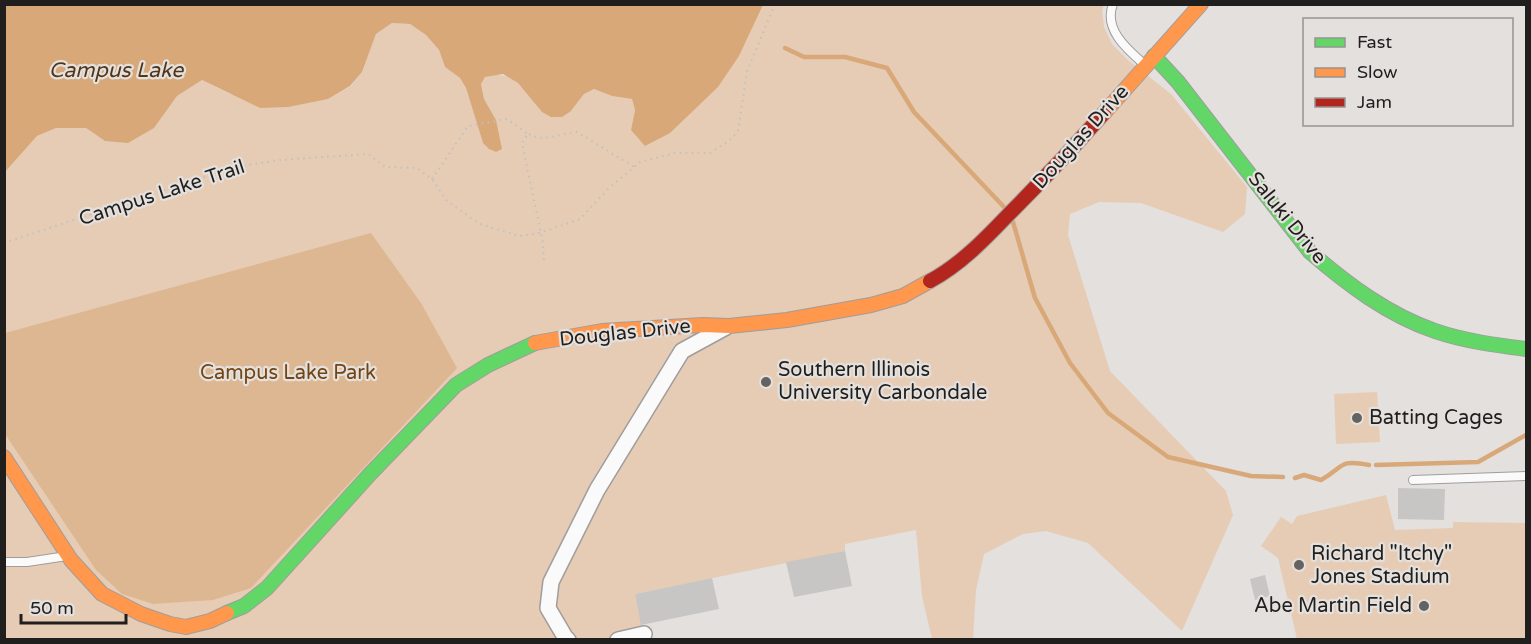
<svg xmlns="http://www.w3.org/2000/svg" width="1531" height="644" font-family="'Varela Round',sans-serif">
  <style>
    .green { fill: #e6ccb4 }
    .forest { fill: #ddb791 }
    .water { fill: #d8a879 }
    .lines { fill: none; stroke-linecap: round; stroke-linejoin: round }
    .stream { stroke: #d8a879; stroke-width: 4.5 }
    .building { fill: #c8c6c4 }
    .lane-casing { stroke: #a09d9c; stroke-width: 10 }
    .street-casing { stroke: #a09d9c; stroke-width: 18 }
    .fast-casing { stroke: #a09d9c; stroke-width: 16 }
    .slow-casing { stroke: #a09d9c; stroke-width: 16 }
    .jam-casing { stroke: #a09d9c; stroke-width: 16 }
    .path { stroke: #c1c0c0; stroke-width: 2; stroke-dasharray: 1.5 4.5; stroke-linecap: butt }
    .lane { stroke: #fbfafa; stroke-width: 8 }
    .street { stroke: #fbfafa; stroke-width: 15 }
    .fast { stroke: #63d668; stroke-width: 14 }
    .slow { stroke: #ff974d; stroke-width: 14 }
    .jam { stroke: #b3261e; stroke-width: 14 }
    .poi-dot { fill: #646361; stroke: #e4e0dd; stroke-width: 2 }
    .labels { text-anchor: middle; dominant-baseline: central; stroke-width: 4.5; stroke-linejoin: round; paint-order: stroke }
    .street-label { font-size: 20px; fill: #201f1d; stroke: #e4e0dd }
    .poi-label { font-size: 20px; fill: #201f1d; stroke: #e4e0dd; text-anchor: start }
    .park-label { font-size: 20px; fill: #734514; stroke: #e4e0dd }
    .water-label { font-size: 21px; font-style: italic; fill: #52361a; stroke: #e4e0dd }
  </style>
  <rect width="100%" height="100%" fill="#e3e0de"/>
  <path class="green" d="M763,5H1104L1102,10L1104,27L1112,44L1129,61L1171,94L1247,187L1245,214L1223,232L1141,203L1099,202L1070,214L1068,235L1110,371L1226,491L1233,515L1182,631L1088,543L1046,531L1023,534L984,554L976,590L973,639H932L922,596L916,530L845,544V551L635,594L645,639L5,640V172L37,136L56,128H86L105,141L154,128L177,96L202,80L230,94L328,99L351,86L362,72L376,34L392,23L410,24L426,35L439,50L445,67L460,78L466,88L483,143L496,121L484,99L481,84L485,77C514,68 526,91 542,112L571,111L584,94L594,89L612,96L632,99L635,110L631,130L739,56Z
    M1377,392L1380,442L1336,444L1334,394Z
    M1386,495L1395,530L1453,528V522L1526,523V639H1297L1278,558L1261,546L1281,517L1292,524L1297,516Z"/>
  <path class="forest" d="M371,233L421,303L457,368L251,588L213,600L153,604L122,594L96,570L5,434V333Z"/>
  <path class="water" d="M5,4H763V5L739,56L718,87L670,133L645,146L631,130L635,110L632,99L612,96L594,89L584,94L571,111L562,117H551L542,112L518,83L503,74L485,77L481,84L484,99L496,120L502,149L496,152L489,149L483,143L466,88L460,78L445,67L439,50L426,35L410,24L392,23L376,34L362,72L350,86L328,99L288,107L260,108L202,80L177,96L154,128L128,143L105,141L86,128H56L37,136L5,172Z"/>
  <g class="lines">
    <path class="stream" d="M785,48L804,57H845L887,68L914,112L1004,207
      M1013,222L1035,298L1070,363L1108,413L1168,457L1251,476L1283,477
      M1376,465L1478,462L1526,435
      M1295,478L1304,475L1321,480C1345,467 1337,459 1369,465"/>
  </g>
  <path class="building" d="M1398,488L1445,489L1444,520L1398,519Z
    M845,551L852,586L794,597L786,562Z
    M1265,575L1270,596L1255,600L1250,579Z
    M712,578L719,609L641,625L635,594Z"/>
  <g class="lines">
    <g class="lane-casing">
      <path id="lane" d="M1113,4C1103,30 1128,50 1145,65
        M1413,480L1526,476
        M4,562H27L67,556"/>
    </g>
    <g class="street-casing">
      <path id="street" d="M568,640L565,637L548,608L551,582L597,490L682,351L726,327
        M618,640L644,634"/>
    </g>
    <g class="fast-casing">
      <path id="fast" d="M1154,56L1178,82L1310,252C1347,284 1388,315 1435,331C1464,341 1495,345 1526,349
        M227,613L244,606L267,588L370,474L456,385L488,365L535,343"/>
    </g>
    <g class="slow-casing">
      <path id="slow" d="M1104,113L1201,4
        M535,343L602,331L703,325L729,326L787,320L871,305L903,296L930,281
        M4,457L71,560L102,594L141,614L170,624L186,627L210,621L227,613"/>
    </g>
    <g class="jam-casing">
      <path id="jam" d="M930,281C960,265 985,239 1008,215C1041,182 1073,148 1104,113"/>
    </g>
    <path class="path" d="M529,134C544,143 560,133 577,132L634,167
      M432,179L468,126L507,119L528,134L522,143L543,243L544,262
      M4,243L235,167L280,160L368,154L385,167L417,168L432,179L447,201L480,224L519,236L540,233L580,219L609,188L640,162L675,153H710L729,141L738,131L747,71L775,4"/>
    <use href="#lane" class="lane"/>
    <use href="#street" class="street"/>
    <use href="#fast" class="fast"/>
    <use href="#slow" class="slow"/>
    <use href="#jam" class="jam"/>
  </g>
  <g class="poi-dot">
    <circle cx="766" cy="382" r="6"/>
    <circle cx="1357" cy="418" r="6"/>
    <circle cx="1299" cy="565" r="6"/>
    <circle cx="1424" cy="606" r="6"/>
  </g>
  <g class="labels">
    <g class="street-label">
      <text transform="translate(1081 137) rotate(-48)">Douglas Drive</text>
      <text transform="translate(162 193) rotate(-18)">Campus Lake Trail</text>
      <text transform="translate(1287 218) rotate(51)">Saluki Drive</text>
      <text transform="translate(625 333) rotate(-6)">Douglas Drive</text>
    </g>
    <g class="poi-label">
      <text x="778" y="370">Southern Illinois<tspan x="778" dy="23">University Carbondale</tspan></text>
      <text x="1369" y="418">Batting Cages</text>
      <text x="1311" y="554">Richard "Itchy"<tspan x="1311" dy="23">Jones Stadium</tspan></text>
      <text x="1412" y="606" text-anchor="end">Abe Martin Field</text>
    </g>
    <g class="park-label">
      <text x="288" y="373">Campus Lake Park</text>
    </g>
    <g class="water-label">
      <text x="116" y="70">Campus Lake</text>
    </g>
  </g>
  <rect width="1531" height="644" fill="none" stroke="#201f1d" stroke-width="12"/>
  <rect x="1303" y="18" width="210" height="108" fill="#e4e0dd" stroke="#969390" stroke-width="1.5"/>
  <rect x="1315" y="38" width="30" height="9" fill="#63d668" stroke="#969390" stroke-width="1.5"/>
  <text x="1357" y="48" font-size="18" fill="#201f1d">Fast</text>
  <rect x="1315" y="68" width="30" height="9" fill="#ff974d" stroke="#969390" stroke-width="1.5"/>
  <text x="1357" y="78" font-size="18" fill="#201f1d">Slow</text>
  <rect x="1315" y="98" width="30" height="9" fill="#b3261e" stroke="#969390" stroke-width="1.5"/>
  <text x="1357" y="108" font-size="18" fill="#201f1d">Jam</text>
  <path d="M21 614v9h105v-9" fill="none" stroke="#201f1d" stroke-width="3"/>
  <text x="30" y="614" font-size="18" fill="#201f1d" stroke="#e4e0dd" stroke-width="4.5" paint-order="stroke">50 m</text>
</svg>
